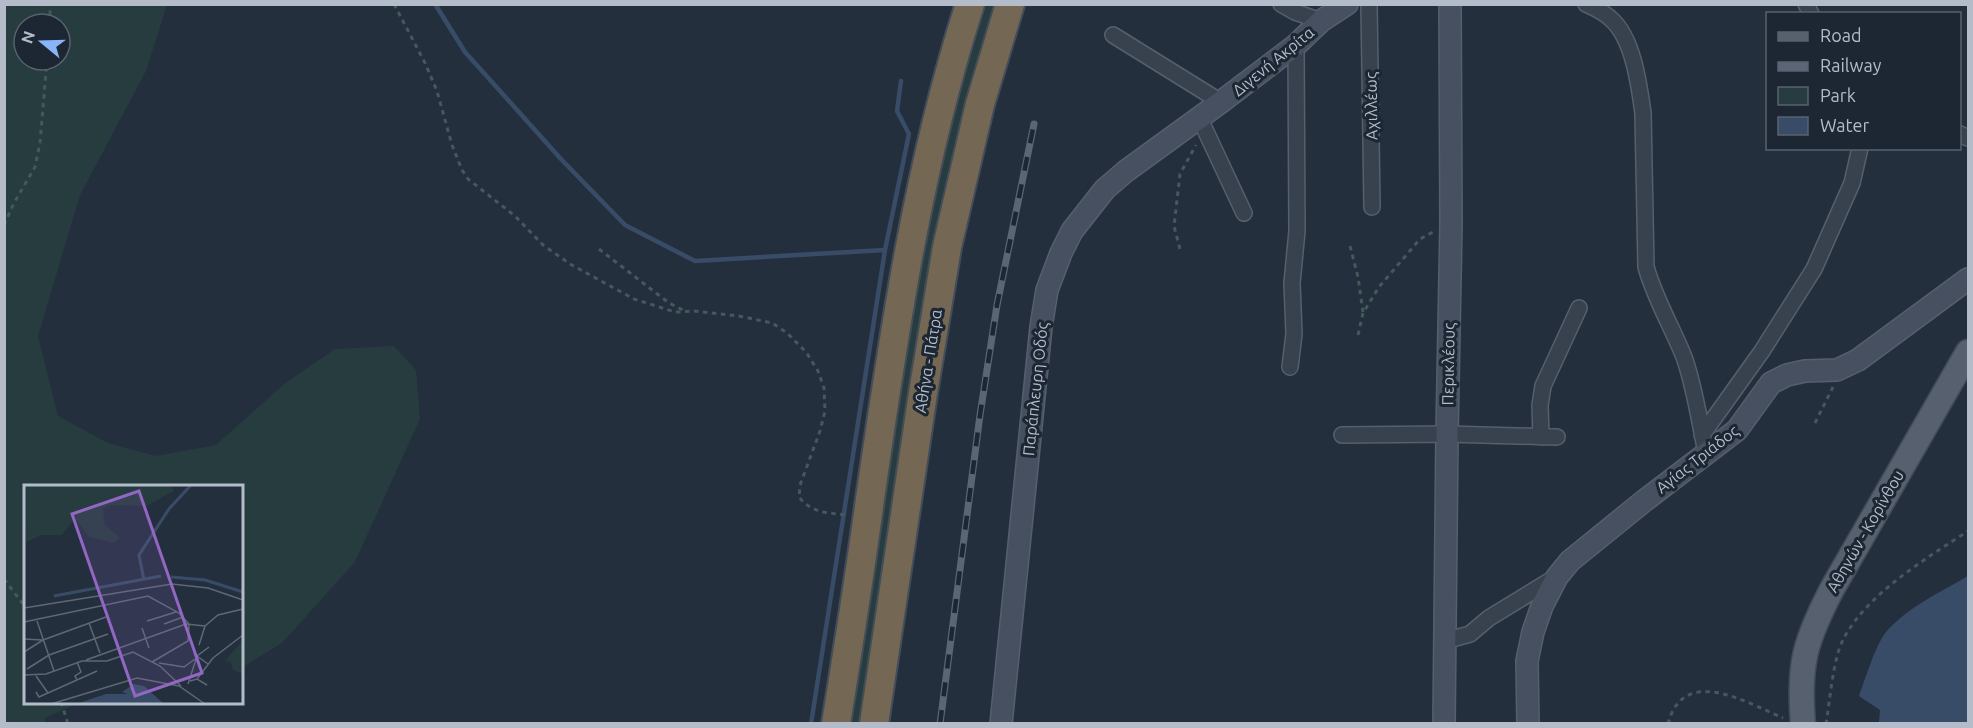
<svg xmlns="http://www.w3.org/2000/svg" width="1973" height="728" font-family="Ubuntu,sans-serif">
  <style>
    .green { fill: #263c3f; fill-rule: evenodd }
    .water { fill: #394c67 }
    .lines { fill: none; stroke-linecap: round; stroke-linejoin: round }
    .stream { stroke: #394c67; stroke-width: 4.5 }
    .street-casing { stroke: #565f6c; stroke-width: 18 }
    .secondary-casing { stroke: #565f6c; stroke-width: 24 }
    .primary-casing { stroke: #414a57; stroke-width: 27 }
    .highway-casing { stroke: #434c59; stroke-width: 32 }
    .path { stroke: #44595c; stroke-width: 3; stroke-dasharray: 4.5 4.5; stroke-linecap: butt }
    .street { stroke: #38414e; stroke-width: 15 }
    .secondary { stroke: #465061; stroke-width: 21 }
    .primary { stroke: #56606e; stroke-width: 24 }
    .highway { stroke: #746855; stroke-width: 28 }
    .rail-casing { stroke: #5a6575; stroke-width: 7 }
    .rail { stroke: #1d2633; stroke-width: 4.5; stroke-dasharray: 14; stroke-linecap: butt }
    .labels { text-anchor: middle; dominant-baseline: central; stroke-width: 6; stroke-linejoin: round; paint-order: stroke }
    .street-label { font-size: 16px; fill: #b4bcc9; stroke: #1d2633 }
    .inset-river { fill: none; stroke: #394c67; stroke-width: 3 }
    .inset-road { fill: none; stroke: #5e6776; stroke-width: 1.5 }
    .view { fill: #9266c3; fill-opacity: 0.15; stroke: #9266c3; stroke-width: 3 }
    .inset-edge { fill: none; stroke: #b4bcc9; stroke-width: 3 }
  </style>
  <rect width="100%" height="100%" fill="#242f3e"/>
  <path class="green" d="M4,5H167L146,71L80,195L38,336L58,416L108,443L156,456L216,445L284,384L335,349L394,346L416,370L420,419L355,562L282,643L246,665L242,666V486H26V702L78,703L45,718V723H5ZM24,24H60V60H24Z
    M987,5H995C970,84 948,165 933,247C903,405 886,565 860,723L852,724C891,483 910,237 987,5Z"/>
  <path class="water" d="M1968,576V723H1879L1880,710L1859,696C1865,680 1876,643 1887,631C1908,607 1941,592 1968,576Z"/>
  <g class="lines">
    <path class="stream" d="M435,4L465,52L560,158L625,225L695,261L885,250
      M811,724L885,250L909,134L897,111L901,81"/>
    <g class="street-casing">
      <path id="street" d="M1281,4L1295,12L1321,21
        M1369,4L1372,207
        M1586,4C1595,8 1604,12 1611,19C1633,38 1639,84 1643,113L1646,267C1655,299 1672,327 1684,357C1695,388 1699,420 1706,452
        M1806,4L1811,14
        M1113,35L1221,102
        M1200,119L1244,213
        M1960,134L1968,138
        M1290,367L1294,334L1292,283L1297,231L1296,45
        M1342,435L1447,434L1557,437
        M1702,435L1762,351L1814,269L1852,183L1860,148
        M1541,437L1540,405L1543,386L1579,308
        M1445,641L1470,634L1489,618L1556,577"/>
    </g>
    <g class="secondary-casing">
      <path id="secondary" d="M1001,724L1041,327L1047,290L1061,253L1072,231L1105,189L1126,171L1221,102L1296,45L1321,21L1347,4
        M1444,724L1447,434L1451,224L1450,4
        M1528,724L1527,661L1533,632L1542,606L1557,577L1570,561L1644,501L1737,430L1771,383L1787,375L1805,371L1837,370L1858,360L1968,279"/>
    </g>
    <g class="primary-casing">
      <path id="primary" d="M1803,724C1798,664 1805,641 1832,589L1968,352"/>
    </g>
    <g class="highway-casing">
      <path id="highway" d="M836,724C848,649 860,574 870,499C894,332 918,166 970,4
        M874,724L923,393L947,247L980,104L1010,4"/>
    </g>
    <path class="path" d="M394,4L425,63L437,91L452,145L462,170L468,179L515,216L543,245L570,264L634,299L675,312L693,311L739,316L772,323L787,333L806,352L818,371L824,388L825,411L820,431L800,485L799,497C811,513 828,513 847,515
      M50,24V4
      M4,225L14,203L35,167L40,143L47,60
      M1350,246L1358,277L1363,312
      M599,249L669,303L685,311
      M1180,249L1174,226L1180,174L1196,145
      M1358,335L1363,313L1379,287L1420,239L1435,231
      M1815,423L1833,387
      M4,579L26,608
      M61,702L68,724
      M1668,724C1683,664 1748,703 1783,718
      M1826,724C1830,701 1833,657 1844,638C1868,593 1927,558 1968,531"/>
    <use href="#street" class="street"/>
    <use href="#secondary" class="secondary"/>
    <use href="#primary" class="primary"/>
    <use href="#highway" class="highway"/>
    <g class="rail-casing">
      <path id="rail" d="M940,724L980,415L997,305L1034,124"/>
    </g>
    <use href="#rail" class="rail"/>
  </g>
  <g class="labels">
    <g class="street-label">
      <text transform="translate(1273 61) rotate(-39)">Διγενή Ακρίτα</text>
      <text transform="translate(1371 106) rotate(-91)">Αχιλλέως</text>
      <text transform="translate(928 361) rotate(-81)">Αθήνα - Πάτρα</text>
      <text transform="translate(1448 364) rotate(-89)">Περικλέους</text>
      <text transform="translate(1035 389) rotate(-84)">Παράπλευρη Οδός</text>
      <text transform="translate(1697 459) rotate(-38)">Αγίας Τριάδος</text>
      <text transform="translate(1865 531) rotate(-60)">Αθηνών - Κορίνθου</text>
    </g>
  </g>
  <g transform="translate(24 485)">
    <rect width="219" height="219" fill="#242f3e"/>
    <path d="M0,0H147L150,6L122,21L86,20L79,24L81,40L96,53L90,58L65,52L51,33L38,50H18L2,57ZM219,155V189L209,185L207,177L201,176Z" fill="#263c3f"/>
    <path d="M110,199L120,201L140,219H52L82,209H104L98,207Z" fill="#394c67"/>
    <path class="inset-river" d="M147,92L181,95L219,107M120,95L115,70L145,24L167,0M30,111L137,91"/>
    <path class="inset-road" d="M0,123L148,99L184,103L219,115M13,136L30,186M123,136L152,127M0,137L124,111L155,128L165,139M65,138L76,168M140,139L159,132M118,143L125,163M0,154L18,155M175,160L181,141M0,167L19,155L82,132M62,175L162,139L181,141L194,130L219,124M128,177L164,156L165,140M135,178L160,182L171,174M184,179L173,171L185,162M3,184L25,170L84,149M0,190L22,189L58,176H83L109,167L136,181L157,201M12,191L24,208M173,194L189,173L219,150M53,195L51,191L57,187L53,177M166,196L173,194L183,200M164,199L173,171M12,207L15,212L73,186M27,219L113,193L155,201L181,219"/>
    <path class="view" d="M115,6L178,188L111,211L48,29Z"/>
    <rect width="219" height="219" class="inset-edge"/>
  </g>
  <rect width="1973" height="728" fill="none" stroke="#b4bcc9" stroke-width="12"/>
  <rect x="1766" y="12" width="195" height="138" fill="#1d2633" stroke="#59626f" stroke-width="1.5"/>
  <rect x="1778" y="32" width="30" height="9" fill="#56606e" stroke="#59626f" stroke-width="1.5"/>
  <text x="1820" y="42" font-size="18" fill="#b4bcc9">Road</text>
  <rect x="1778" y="62" width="30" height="9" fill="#5a6575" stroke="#59626f" stroke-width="1.5"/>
  <text x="1820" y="72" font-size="18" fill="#b4bcc9">Railway</text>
  <rect x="1778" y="87" width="30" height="18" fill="#263c3f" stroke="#59626f" stroke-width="1.5"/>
  <text x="1820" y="102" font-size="18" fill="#b4bcc9">Park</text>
  <rect x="1778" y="117" width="30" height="18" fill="#394c67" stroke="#59626f" stroke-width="1.5"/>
  <text x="1820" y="132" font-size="18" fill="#b4bcc9">Water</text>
  <g transform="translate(42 42) rotate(289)"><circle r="28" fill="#1d2633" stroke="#59626f" stroke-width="1.5"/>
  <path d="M0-4.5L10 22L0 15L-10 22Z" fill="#8ab4f8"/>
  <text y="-9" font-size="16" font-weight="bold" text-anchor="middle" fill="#b4bcc9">N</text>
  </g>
</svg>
